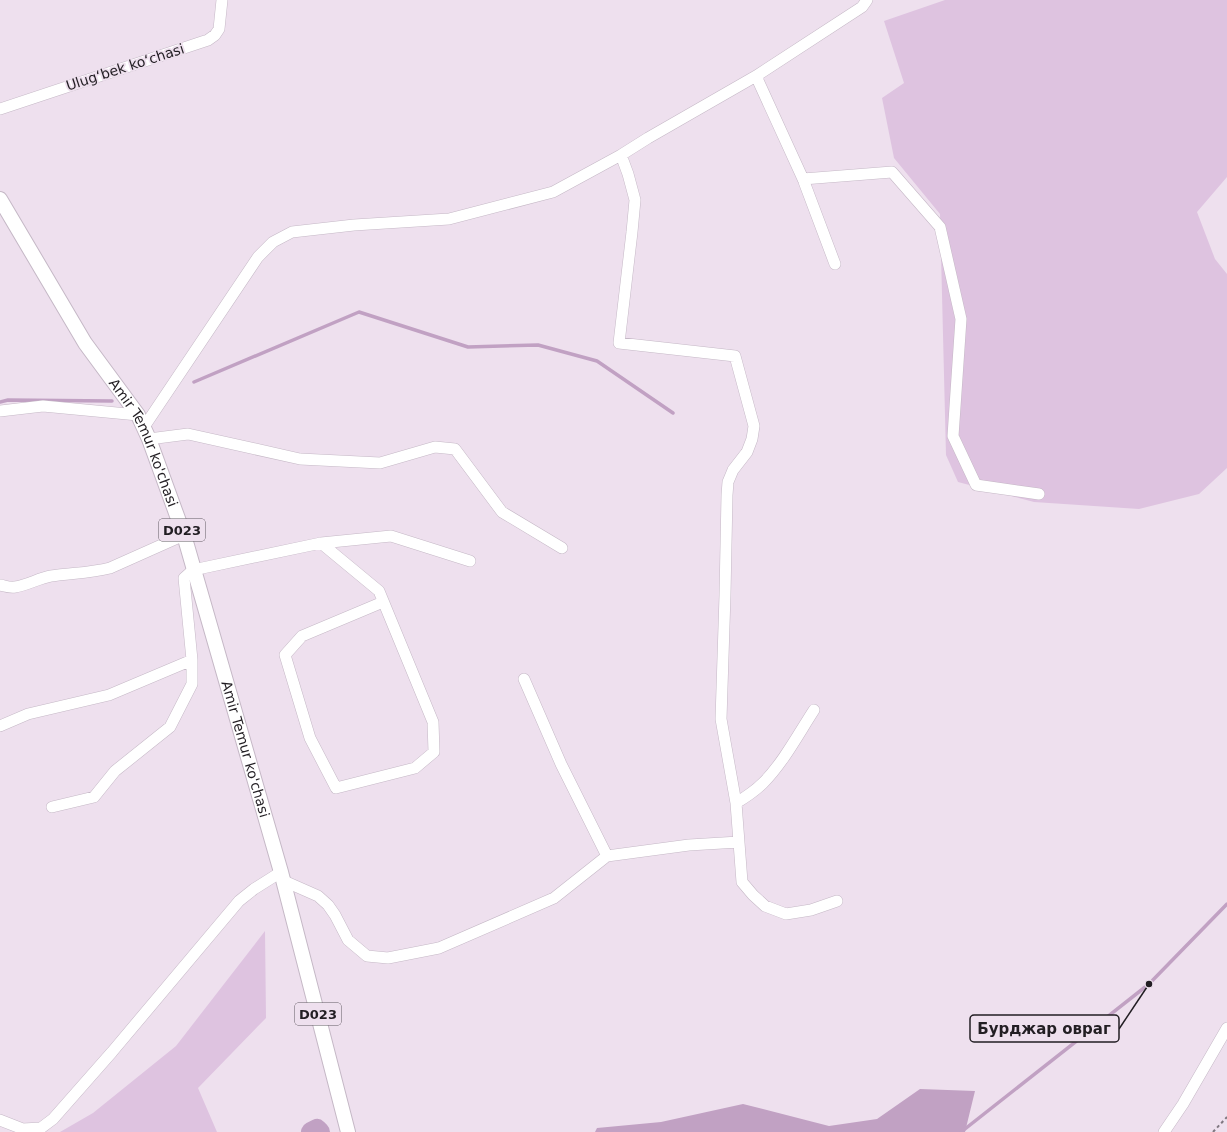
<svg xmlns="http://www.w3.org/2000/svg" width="1227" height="1132" font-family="'DejaVu Sans',sans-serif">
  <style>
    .green { fill: #dec3e0 }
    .water { fill: #c1a1c3 }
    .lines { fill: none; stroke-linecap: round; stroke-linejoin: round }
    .stream { stroke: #c1a1c3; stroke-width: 3.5 }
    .river { stroke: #c1a1c3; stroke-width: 20 }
    .minor-casing { stroke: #c5b8c6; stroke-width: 12 }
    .major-casing { stroke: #c5b8c6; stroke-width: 16 }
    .path { stroke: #807881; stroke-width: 2; stroke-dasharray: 3 3; stroke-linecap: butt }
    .minor { stroke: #fff; stroke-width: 11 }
    .major { stroke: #fff; stroke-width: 14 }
    .labels { text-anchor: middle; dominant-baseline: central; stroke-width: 3.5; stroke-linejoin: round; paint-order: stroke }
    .shield { fill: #eee0ee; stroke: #5f5860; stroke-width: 1 }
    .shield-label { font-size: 13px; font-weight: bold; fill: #221e23 }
    .street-label { font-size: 14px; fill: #221e23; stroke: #eee0ee }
    .leader { fill: none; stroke: #221e23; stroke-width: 1.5 }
    .callout-dot { fill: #221e23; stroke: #eee0ee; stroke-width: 1.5 }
    .callout { fill: #eee0ee; stroke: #221e23; stroke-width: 1.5 }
    .callout-label { font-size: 15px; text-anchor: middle; font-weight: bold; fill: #221e23 }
  </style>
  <rect width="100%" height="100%" fill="#eee0ee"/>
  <path class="green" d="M945,0H1227V177L1197,212L1215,259L1227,274V468L1199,494L1139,509L1034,502L958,482L946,455L940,214L894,158L882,98L904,83L884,21Z
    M265,931L266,1018L198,1088L217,1132H60L93,1113L176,1046Z"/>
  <path class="water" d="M920,1089L975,1091L965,1132H595L597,1128L661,1122L743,1104L829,1126L877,1119Z"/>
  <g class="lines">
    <path class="stream" d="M194,382L359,312L468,347L538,345L597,361L673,413
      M0,402L8,400L112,401
      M961,1132L1149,984L1227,904"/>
    <path class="river" d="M311,1132L317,1129L320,1132"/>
    <g class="minor-casing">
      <path id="minor" d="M756,76L803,179L835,264
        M0,109L208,40L215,35L219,29L222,0
        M621,155L628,174L635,200L632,232L619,343L735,356L754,426L752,439L747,452L733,470L728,482L727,495L725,595L721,719L736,803L742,882L753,895L765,906L786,914L811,910L837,901
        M803,179L892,172L940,227L961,319L953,436L976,485L1039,494
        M0,411L43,406L138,415
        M144,427L258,257L273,242L292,232L354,225L449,219L553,192L621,155L648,138L756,76L862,7L867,0
        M149,439L188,434L300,459L380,463L435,447L455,449L502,512L562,548
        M321,543L379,591L433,722L434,752L415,768L336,788L310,738L285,655L302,636L383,602
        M0,585C5,586 10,588 15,587C28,585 39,578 51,576C71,573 91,573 110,568L184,535
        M524,679L561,764L607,856
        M0,726L28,714L109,695L192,660
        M736,803C746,797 755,791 763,783C783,763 799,733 814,710
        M52,807L94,797L115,771L170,727L192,684V660L184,578L193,570L321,543L391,536L470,561
        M284,881L318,896L328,905L335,915L348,940L367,956L388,958L439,948L554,898L607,856L689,845L739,842
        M0,1120L23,1129L41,1128L53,1119L112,1052L239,901L254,889L281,872
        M1164,1132L1183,1104L1227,1028"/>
    </g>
    <g class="major-casing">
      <g id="major">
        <path id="s1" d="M0,199L85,343L138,415L149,439L184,535L281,872L348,1132"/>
      </g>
    </g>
    <path class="path" d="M1213,1132L1227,1117"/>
    <use href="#minor" class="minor"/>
    <use href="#major" class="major"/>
  </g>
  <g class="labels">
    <g class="shield">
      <rect x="159" y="519" width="46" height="22" rx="3"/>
      <rect x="295" y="1003" width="46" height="22" rx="3"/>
    </g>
    <g class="shield-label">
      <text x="182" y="530">D023</text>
      <text x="318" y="1014">D023</text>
    </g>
    <g class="street-label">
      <text transform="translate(125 67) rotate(-18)">Ulugʻbek koʻchasi</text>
      <text stroke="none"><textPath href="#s1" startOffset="284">Amir Temur ko'chasi</textPath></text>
      <text stroke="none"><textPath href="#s1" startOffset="608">Amir Temur ko'chasi</textPath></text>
    </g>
  </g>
  <path class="leader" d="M1149 984L1119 1029"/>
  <circle class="callout-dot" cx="1149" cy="984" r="4"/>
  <rect class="callout" x="970" y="1015" width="149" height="27" rx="4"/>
  <g class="callout-label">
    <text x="1044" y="1034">Бурджар овраг</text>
  </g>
</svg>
